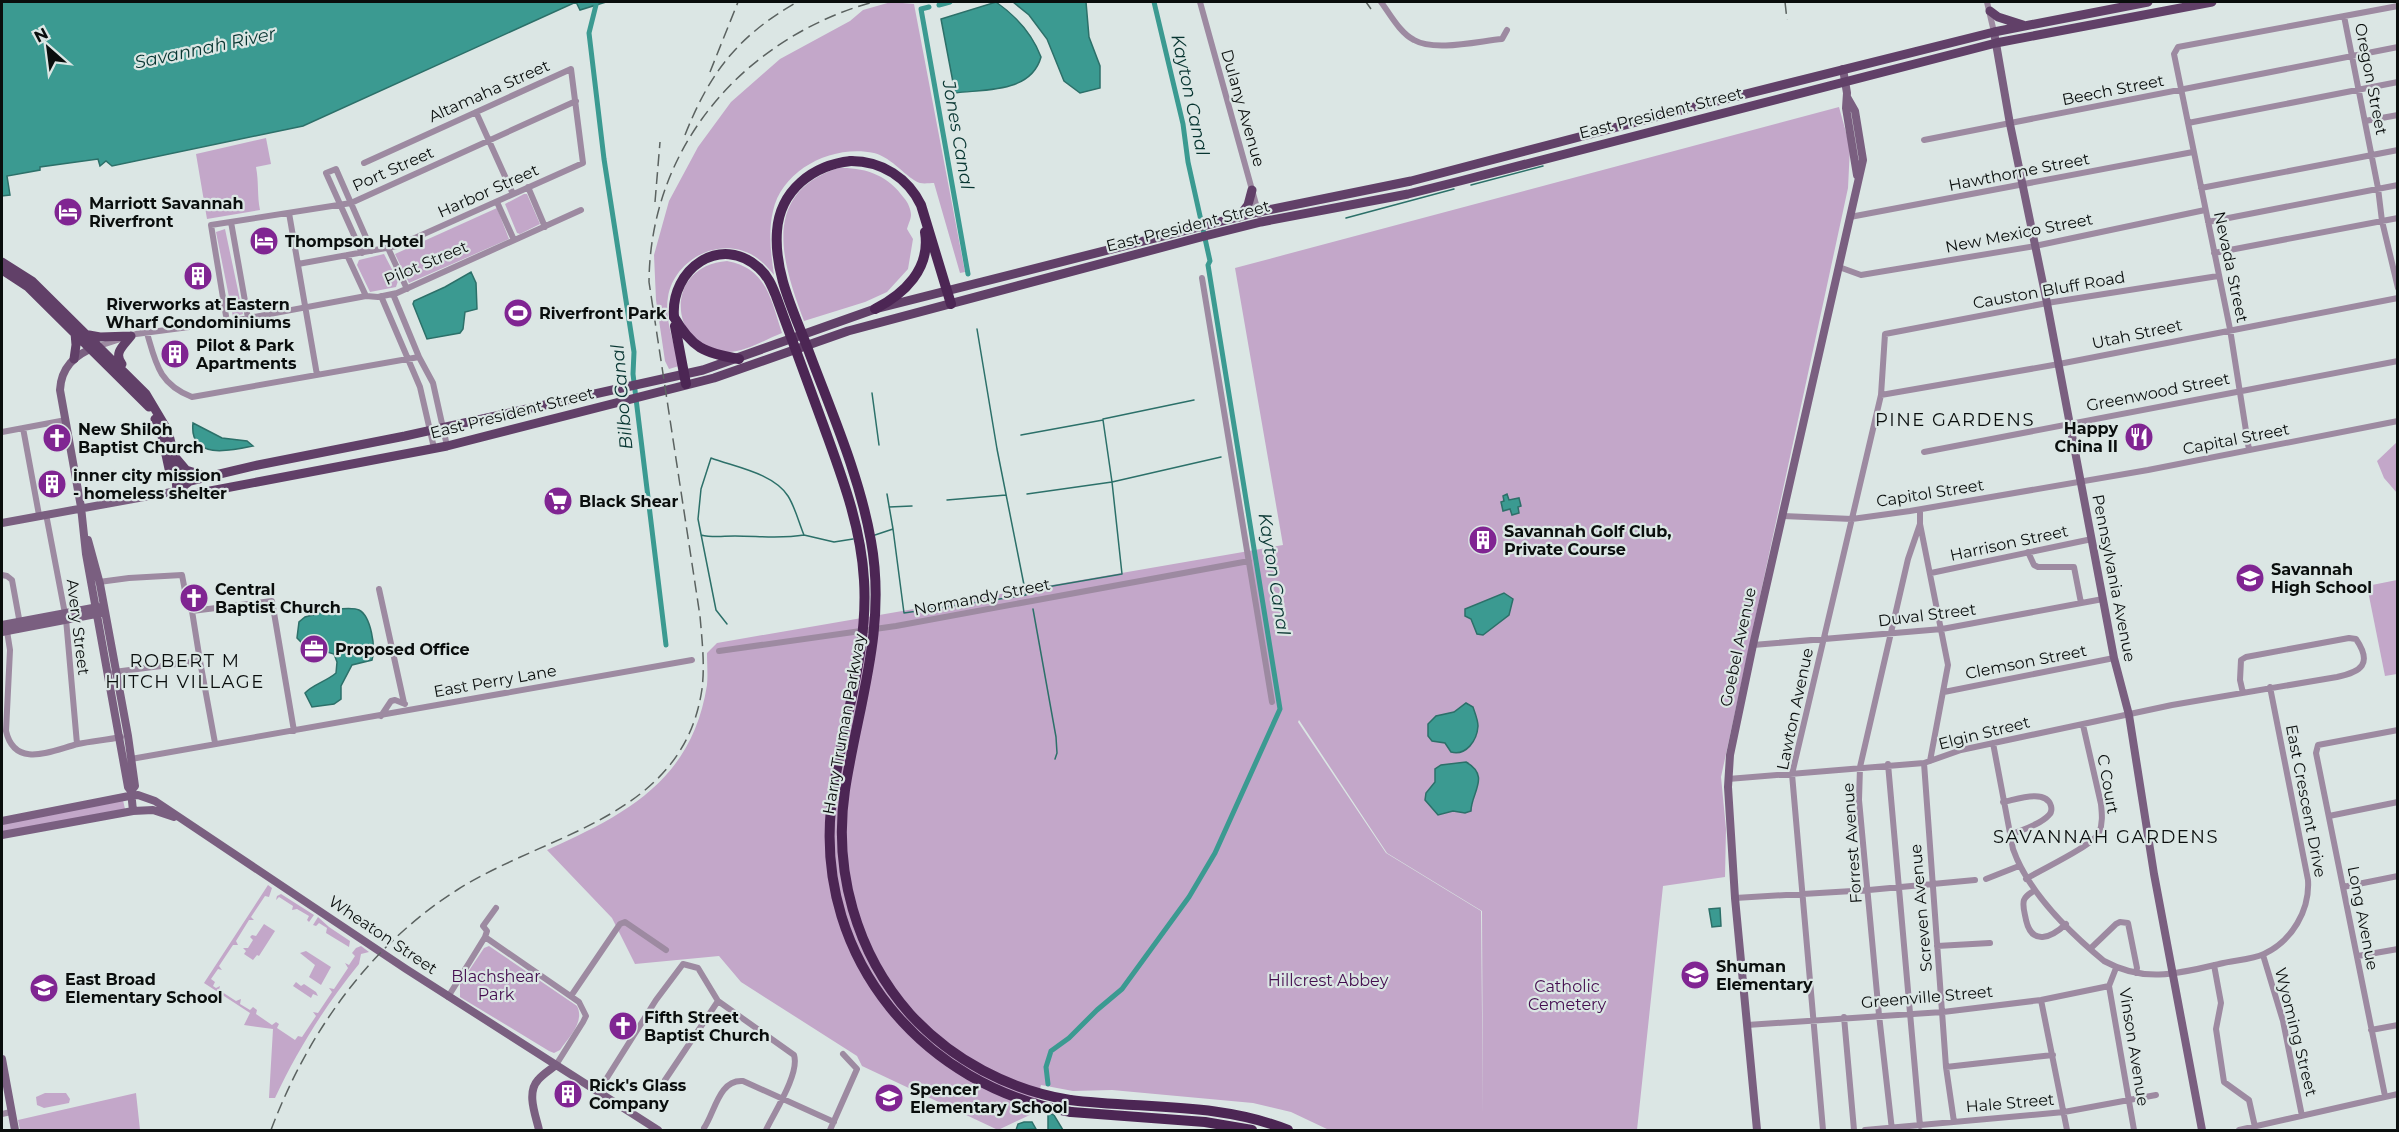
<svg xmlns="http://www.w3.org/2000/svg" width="2399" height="1132" font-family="Montserrat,sans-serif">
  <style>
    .green { fill: #c3a7c9; fill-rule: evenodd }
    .water { fill: #3b9a91; stroke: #2c7069; stroke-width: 1.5 }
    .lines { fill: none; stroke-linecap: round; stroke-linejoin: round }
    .stream { stroke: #2c7069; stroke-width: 1.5 }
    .canal { stroke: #3b9a91; stroke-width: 5 }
    .street { stroke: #9d8aa1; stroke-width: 6 }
    .secondary { stroke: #7a5f80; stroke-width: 8 }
    .primary { stroke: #614068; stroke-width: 9 }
    .highway { stroke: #4c2654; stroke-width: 10 }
    .rail { stroke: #5b6260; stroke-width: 1.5; stroke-dasharray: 12 6; stroke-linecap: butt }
    .highway-bridge { stroke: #4c2654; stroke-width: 10 }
    .labels { text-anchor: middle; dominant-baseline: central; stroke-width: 4.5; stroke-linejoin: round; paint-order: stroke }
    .street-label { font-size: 16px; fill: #0a0e0d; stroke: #dbe6e4 }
    .poi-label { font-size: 16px; font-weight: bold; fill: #0a0e0d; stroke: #dbe6e4; text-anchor: start }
    .park-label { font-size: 16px; fill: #440d4f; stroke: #dbe6e4 }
    .water-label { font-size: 18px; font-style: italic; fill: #073531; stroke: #dbe6e4 }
    .neighbourhood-label { font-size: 18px; letter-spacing: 1.5px; fill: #0a0e0d; stroke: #dbe6e4 }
  </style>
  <rect width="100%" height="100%" fill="#dbe6e4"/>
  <path class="green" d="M891,2L914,4L965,272L960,273L934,183C930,183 924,184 920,183C906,178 893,158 874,153C833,144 782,169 773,211C768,233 771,254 774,275C768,268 762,261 754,256C719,235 674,260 668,297C664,319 675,345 679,366L669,369L665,361L656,300L654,255L669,201L698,147L731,102L780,59L850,21L863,10Z
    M1839,107L1850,147L1848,188L1721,777L1726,829L1725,877L1663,886L1637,1130H1329L1291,1112L1253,1103L1112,1090L1073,1091L1041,1085L1034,1113L998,1130L862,1066L857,1056L741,982L719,956L635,964L612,918L547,850C627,814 692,780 707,685C708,675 707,663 707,653L717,643L1283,545L1235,268ZM1299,720L1387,853L1482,911L1483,1117L1481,911L1386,853L1298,722Z
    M266,138L271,164L256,167C259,183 257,195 260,210L207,219L196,154Z
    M838,168C865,167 888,175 904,198C908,202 911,210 911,215C911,219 908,225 907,229L913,239L908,269L887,292L865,302L804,321C782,262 760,194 838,168Z
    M524,194H527L540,224L520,234L517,233L505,204Z
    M497,208L509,239L409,283L395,254Z
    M225,229L243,314L233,317L216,232Z
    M384,254L398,281L396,287L370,292L357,265L359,260Z
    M727,261C767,268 771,300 782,333C766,339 744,353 726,352C669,350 662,266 727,261Z
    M2397,442V493L2384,478L2377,461Z
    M2397,580V674L2385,676L2367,586Z
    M123,800L125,809L2,832V824Z
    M268,885L272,888L269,897L265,896L251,917L254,920H249L236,941L238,945H233L219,966L222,970L218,969L211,979L215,982L213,986L216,988L220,986L219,990L236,1001L241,999L240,1004L250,1010L253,1007L257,1010L256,1014L272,1025L276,1022L279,1024L277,1028L295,1040L298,1036L302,1037L316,1016L313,1012L318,1013L332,992L329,988L334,989L348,968L345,963L349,965L355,956L352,953L356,948L361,946L369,952L361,954L359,964C325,1006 298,1049 275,1098H269L273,1029L244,1025L250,1013L204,983Z
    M281,894L314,915L309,922L307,920L309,916L297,909L292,910L293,906L279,897L276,900L277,896Z
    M318,917L329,927L350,941L349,947L326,933L327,928L319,923L316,926L313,925Z
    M264,924L275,931L259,956L257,955L253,960L244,954L246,951L243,948H248L253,940L250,937L252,935L256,936Z
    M489,946L577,1006C585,1022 569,1037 560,1050L554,1053L549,1051L460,997V984L484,948Z
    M306,951L331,967L321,985L309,977L315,965L300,953Z
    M296,982L301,986L304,984L316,992L318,996L313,994L311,998L293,986Z
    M45,1093H66L70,1099L69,1103L44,1108L37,1105L36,1097Z
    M136,1093L140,1130H20L18,1120Z"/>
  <path class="water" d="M2,2H606L580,10L576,2L303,126L112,166L106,161L100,166L98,159L40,167V170L7,176L10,195L2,196Z
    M996,2C1016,16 1032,33 1041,57C1031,93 986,89 955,93L941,19Z
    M1013,2H1086L1089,37L1100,66V88L1080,93L1064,81L1047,39L1029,15Z
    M471,272L476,283L477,309L465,312L463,329L460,333L427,339L413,304L414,301L445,287Z
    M193,423L222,438L247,441L253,446C230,451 189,460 193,423Z
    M1507,494L1509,500L1519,498L1521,506L1518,507L1519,513L1512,515L1510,509L1503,511L1501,502L1504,501L1503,496Z
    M1504,593L1513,599L1509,615L1483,635L1477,634L1471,619L1465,616V609Z
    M335,609C343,609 353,607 359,610C371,616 376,648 372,660L352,665L341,686V699L334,704L312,707L305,693C312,685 327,681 336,673L337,662L334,654L304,645L297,638L299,622L305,617Z
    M1466,703L1473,707C1475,713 1478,720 1478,726C1477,741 1466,756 1451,752L1445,743L1432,741L1428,736V724L1436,716L1454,712Z
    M1466,762C1491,776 1471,793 1471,811L1465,813L1453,811L1438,815L1425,800L1426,793L1435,782V769L1441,765Z
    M1720,908L1721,926L1712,927L1709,909Z
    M1048,1113L1054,1115L1063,1130H1048Z
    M1024,1122H1032L1036,1129L1016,1130L1018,1124Z"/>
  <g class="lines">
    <path class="stream" d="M1471,185L1543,166
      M1346,218L1454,189
      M872,393L879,445
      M1103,419L1194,400
      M1021,435L1103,420L1112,482L1221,457
      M887,494L893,529
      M1027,494L1112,482L1122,574L1041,588
      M947,500L1006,495
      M889,507L912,506
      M701,535C713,538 723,536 735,536C758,536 781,539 804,535C799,523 795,507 788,496C773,473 735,467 711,458L701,489L698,519L716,610L727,624
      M804,535L834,542L853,539
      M875,535L893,529L904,613L1026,595L997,449L977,329
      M1033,609L1056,737L1057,753L1055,759"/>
    <path class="canal" d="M596,5L589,33L604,159L634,352L633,374L666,645
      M939,5L950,2
      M929,7L921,9L968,274
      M1048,1084L1046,1067L1051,1051L1069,1038L1097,1010L1122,989L1189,897L1215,853L1280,709L1208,265L1210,261L1188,162L1183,124L1154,2"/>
    <path class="street" d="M1200,2L1259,215
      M1381,2C1390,14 1400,33 1414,40C1435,52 1479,41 1502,39L1507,30
      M1987,2L1994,32
      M2344,16L2378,188L2382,221L2398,288
      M476,112L513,194
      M2365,121L2398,115
      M2188,123L2398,82
      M1924,140L2398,47
      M528,187L545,227
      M2201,188L2398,150
      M497,202L514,240
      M289,213L317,375
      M1850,217L2193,152
      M231,222L248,318
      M2208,222L2398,185
      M388,248L407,289
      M362,253L326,173L336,169L372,251
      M2214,253L2398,218
      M347,255L366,296
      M298,264L397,246L583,163L571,69L364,163
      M1839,267L1861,275L2035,246L2205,210
      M1202,278L1272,702
      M393,294L419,357L433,383L447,446
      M381,296L420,387L434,448
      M227,322L211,225L351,203L576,101
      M147,333C156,364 159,384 192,397L419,357
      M99,346L136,334L227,322L366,296L378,297L397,293L581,210
      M1881,395L2059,364L2398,298
      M23,428L39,515
      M2,432L66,420
      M2249,450L2230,329L2174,54L2178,47L2398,6
      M1924,452L2398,361
      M1920,510V524L1948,665L1930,761
      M46,514L66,619L77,744
      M1783,516L1852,519L1910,511L2148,470L2398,421
      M2028,552L2034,565L2038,567H2074L2081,603
      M1931,573L2092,539
      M2,575L7,576L12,580L20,624
      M99,582L129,578L182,575L188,607L192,611L200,661
      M379,589L404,703
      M192,611L272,601L294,731
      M7,631L10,650L6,731C15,770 53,750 78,744C92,741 107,740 121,737
      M1753,645L1942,629L2103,599
      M719,651L896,626L1249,561
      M114,672L200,661L215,743
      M1944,692L2114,658
      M381,716L391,701L395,700L405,704
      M1993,743L2013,849C2028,892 2069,932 2104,961C2144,983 2177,974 2219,964C2233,960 2251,960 2264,954C2292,941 2310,910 2308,880L2270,687
      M131,759L692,660
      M1924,763L1946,1067L1954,1122
      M1888,764L1920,1126
      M1728,779L1924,763L1961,750L2172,705L2337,677C2361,672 2373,664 2356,639L2349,638L2246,657L2241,660L2240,680L2243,693
      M2003,802C2015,800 2046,788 2051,806C2052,810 2051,813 2049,815C2040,825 2021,830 2010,835
      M2329,816L2398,802
      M1986,879L2019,866
      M2026,879C2042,869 2092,846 2099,833C2103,823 2102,814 2101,804L2083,725
      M2343,887L2398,876
      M2035,890C2031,893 2026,895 2024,900C2022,906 2025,914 2026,920C2032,946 2051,938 2066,924
      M1735,898L1869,890L1975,880
      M485,937L579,1002L586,1016L583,1022L556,1065
      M1937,946L1990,943
      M2090,949L2116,924L2120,922L2128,923L2137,968L2136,973
      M2263,955L2283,1021L2302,1116
      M2358,956L2398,949
      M2214,965L2221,1003L2216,1029L2224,1082L2249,1100L2255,1127
      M2116,968L2109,986L2134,1130
      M571,996L620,924L625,922L666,950
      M448,997L485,937L487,931L483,926L496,908
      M2041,1000L2067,1130
      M1844,1017L1854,1130
      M1747,1025L1943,1012L2041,1000L2109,986
      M2371,1030L2398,1025
      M1946,1067L2053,1055
      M665,1080L718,1001
      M598,1092L656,1000L683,964L698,968L718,1001L794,1055C800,1073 774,1113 766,1130
      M2385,1096L2316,753L2318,745L2398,730
      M2,1114L11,1112
      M704,1128C715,1112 719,1079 743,1081L834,1122
      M830,1130L857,1069L843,1054
      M1823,1130L1792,774L1881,395L1885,334L2047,303L2218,276
      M1865,1130L2064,1112L2156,1095
      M1892,1130L1879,1015L1859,800L1860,767L1908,559L1920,524
      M2239,1130L2398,1094"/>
    <path class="secondary" d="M1994,32L2010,124L2047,303L2114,658L2129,715L2154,874L2202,1130
      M1843,69L1847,93L1846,108L1857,175
      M96,347C75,354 61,368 60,390L81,507L86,554L128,787L131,791L133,811
      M2,523L177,491
      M88,540L100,584L128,736L135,786L131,791
      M2,625L98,607
      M2,632L101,613
      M2,821L129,796L138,795L155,801L406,969L658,1130
      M2,835L133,811L153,810L174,817
      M2,1059L15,1130
      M539,1130C536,1116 526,1093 538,1080C543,1074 550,1070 556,1065
      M1757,1130L1735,898L1728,787L1730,755L1753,645L1863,160L1855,111L1847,97"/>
    <path class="primary" d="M1990,11L1998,17L2023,25
      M1239,217L1248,205L1252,190
      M2,262L32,281L146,394L168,431L174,455L177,491
      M2,270L28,287L149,407
      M89,335L100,337L131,336
      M74,359L76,345L75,333
      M122,364C113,353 124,345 131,336
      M155,419L160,427L171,478
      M175,457L186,470L205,476
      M177,491L189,495L447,446L714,378L848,331L1201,237L1261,222L1408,194L1460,181L1996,43L2212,2
      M177,491L190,481L258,465L405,436L703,370L875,309L1258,212L1411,181L1694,107L1994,32L2148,2"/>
    <path class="highway" d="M851,161C882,161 908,178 921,205L951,304
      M875,309C904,294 931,269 925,232
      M674,317C692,348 704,353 739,359
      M675,326L686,384
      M1070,1100C1142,1109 1219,1102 1288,1130
      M1071,1112L1205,1122L1252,1130"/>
    <path class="rail" d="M1366,2L1371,9
      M1785,2L1787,20
      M710,72L738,2
      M685,135C710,72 738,36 797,2
      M655,202L660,142
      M271,1130C307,1034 369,946 457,890C548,832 683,818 702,689C705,665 702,640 700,616L649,282C650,146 744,38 873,2"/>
    <path class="highway-bridge" d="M851,161C813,165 780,190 777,231C774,271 792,308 806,344C830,409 859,473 871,541C887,629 858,705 845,790C833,870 856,953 910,1014C952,1060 1009,1090 1070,1100
      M674,317C670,269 721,233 759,268C768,276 772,286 776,296C792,340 808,384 824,427C842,477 861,526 864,580C869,658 839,731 831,808C816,960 924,1087 1071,1112"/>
  </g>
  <defs>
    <g id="hotel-disc" transform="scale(1.5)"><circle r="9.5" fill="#802592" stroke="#dbe6e4"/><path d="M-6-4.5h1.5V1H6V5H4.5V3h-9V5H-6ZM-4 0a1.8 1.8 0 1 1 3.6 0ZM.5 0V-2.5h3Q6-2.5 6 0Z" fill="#fff"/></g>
    <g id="building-disc" transform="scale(1.5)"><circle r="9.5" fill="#802592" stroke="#dbe6e4"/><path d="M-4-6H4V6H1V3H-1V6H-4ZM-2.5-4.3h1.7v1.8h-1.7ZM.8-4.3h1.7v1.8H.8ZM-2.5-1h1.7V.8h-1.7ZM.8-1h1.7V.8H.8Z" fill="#fff"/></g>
    <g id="stadium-disc" transform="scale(1.5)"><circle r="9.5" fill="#802592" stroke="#dbe6e4"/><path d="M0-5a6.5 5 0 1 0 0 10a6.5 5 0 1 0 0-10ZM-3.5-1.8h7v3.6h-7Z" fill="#fff"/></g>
    <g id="restaurant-disc" transform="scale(1.5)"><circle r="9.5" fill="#802592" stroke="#dbe6e4"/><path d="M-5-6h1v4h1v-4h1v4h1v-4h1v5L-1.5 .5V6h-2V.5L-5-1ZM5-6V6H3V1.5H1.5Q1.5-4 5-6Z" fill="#fff"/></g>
    <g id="church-disc" transform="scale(1.5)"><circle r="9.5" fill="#802592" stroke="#dbe6e4"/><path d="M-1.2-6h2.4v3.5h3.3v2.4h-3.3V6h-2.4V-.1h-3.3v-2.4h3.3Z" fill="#fff"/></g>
    <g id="supermarket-disc" transform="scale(1.5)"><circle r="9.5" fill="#802592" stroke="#dbe6e4"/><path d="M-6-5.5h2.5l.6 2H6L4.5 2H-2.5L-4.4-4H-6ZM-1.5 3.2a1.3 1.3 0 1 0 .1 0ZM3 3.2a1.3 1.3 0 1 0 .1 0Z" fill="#fff"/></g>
    <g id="school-disc" transform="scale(1.5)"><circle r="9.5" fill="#802592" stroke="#dbe6e4"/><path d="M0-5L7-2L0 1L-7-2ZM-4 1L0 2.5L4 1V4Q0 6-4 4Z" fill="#fff"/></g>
    <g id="office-disc" transform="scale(1.5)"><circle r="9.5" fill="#802592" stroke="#dbe6e4"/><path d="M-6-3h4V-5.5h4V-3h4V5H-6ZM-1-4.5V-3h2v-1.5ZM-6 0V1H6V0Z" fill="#fff"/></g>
  </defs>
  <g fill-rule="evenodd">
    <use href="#hotel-disc" x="68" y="212"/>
    <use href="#hotel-disc" x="264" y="241"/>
    <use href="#building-disc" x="198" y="276"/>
    <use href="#stadium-disc" x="518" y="313"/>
    <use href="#building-disc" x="175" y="354"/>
    <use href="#restaurant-disc" x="2139" y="437"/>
    <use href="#church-disc" x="57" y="438"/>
    <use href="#building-disc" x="52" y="484"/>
    <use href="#supermarket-disc" x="558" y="501"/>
    <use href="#building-disc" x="1483" y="540"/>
    <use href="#school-disc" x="2250" y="578"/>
    <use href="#church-disc" x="194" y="598"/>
    <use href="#office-disc" x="314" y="649"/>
    <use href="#school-disc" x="1695" y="975"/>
    <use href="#school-disc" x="44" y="988"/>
    <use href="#church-disc" x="623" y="1026"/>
    <use href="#building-disc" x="568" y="1094"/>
    <use href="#school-disc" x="889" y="1098"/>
  </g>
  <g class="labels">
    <g class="street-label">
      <text transform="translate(2371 79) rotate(79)">Oregon Street</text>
      <text transform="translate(2113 90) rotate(-11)">Beech Street</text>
      <text transform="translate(489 91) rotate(-24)">Altamaha Street</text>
      <text transform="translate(1243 108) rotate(74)">Dulany Avenue</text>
      <text transform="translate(1661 113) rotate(-14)">East President Street</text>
      <text transform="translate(393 169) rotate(-24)">Port Street</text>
      <text transform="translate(2019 172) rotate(-11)">Hawthorne Street</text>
      <text transform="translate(488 191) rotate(-24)">Harbor Street</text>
      <text transform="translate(1188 226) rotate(-14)">East President Street</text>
      <text transform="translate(2019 233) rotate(-11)">New Mexico Street</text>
      <text transform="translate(426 263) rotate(-23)">Pilot Street</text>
      <text transform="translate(2231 267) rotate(78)">Nevada Street</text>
      <text transform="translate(2049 290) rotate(-10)">Causton Bluff Road</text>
      <text transform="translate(2137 334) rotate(-12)">Utah Street</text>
      <text transform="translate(2158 392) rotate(-11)">Greenwood Street</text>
      <text transform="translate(512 413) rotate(-14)">East President Street</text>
      <text transform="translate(2236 439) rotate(-11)">Capital Street</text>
      <text transform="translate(1930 493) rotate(-9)">Capitol Street</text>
      <text transform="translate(2009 543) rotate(-12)">Harrison Street</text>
      <text transform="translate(2114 578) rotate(79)">Pennsylvania Avenue</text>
      <text transform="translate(982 597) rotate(-11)">Normandy Street</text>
      <text transform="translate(1927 615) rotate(-7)">Duval Street</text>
      <text transform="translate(78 627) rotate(83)">Avery Street</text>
      <text transform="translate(1738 647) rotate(-78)">Goebel Avenue</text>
      <text transform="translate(2026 662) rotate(-11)">Clemson Street</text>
      <text transform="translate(495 681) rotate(-10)">East Perry Lane</text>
      <text transform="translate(1795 709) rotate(-78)">Lawton Avenue</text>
      <text transform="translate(844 724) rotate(-80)">Harry Truman Parkway</text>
      <text transform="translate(1984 733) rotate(-14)">Elgin Street</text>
      <text transform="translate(2108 784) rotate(80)">C Court</text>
      <text transform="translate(2306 801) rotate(79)">East Crescent Drive</text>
      <text transform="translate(1852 843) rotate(-94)">Forrest Avenue</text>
      <text transform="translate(1921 908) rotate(-95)">Screven Avenue</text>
      <text transform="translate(2363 918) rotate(79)">Long Avenue</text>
      <text transform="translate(383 935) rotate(34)">Wheaton Street</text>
      <text transform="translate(1927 997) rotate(-5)">Greenville Street</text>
      <text transform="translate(2296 1032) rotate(76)">Wyoming Street</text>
      <text transform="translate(2134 1047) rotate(81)">Vinson Avenue</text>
      <text transform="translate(2010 1103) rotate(-5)">Hale Street</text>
    </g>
    <g class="poi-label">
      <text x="89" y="203">Marriott Savannah<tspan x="89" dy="18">Riverfront</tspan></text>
      <text x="285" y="241">Thompson Hotel</text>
      <text x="198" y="304" text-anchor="middle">Riverworks at Eastern<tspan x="198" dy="18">Wharf Condominiums</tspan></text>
      <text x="539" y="313">Riverfront Park</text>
      <text x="196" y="345">Pilot &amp; Park<tspan x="196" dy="18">Apartments</tspan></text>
      <text x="2118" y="428" text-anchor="end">Happy<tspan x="2118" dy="18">China II</tspan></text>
      <text x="78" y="429">New Shiloh<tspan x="78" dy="18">Baptist Church</tspan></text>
      <text x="73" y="475">inner city mission<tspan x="73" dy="18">- homeless shelter</tspan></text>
      <text x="579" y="501">Black Shear</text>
      <text x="1504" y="531">Savannah Golf Club,<tspan x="1504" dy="18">Private Course</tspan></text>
      <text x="2271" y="569">Savannah<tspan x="2271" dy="18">High School</tspan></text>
      <text x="215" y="589">Central<tspan x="215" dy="18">Baptist Church</tspan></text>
      <text x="335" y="649">Proposed Office</text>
      <text x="1716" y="966">Shuman<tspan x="1716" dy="18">Elementary</tspan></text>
      <text x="65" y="979">East Broad<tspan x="65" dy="18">Elementary School</tspan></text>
      <text x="644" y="1017">Fifth Street<tspan x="644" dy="18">Baptist Church</tspan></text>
      <text x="589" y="1085">Rick's Glass<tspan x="589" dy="18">Company</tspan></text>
      <text x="910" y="1089">Spencer<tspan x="910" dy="18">Elementary School</tspan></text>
    </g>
    <g class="park-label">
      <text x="496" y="976">Blachshear<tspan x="496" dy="18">Park</tspan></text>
      <text x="1328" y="980">Hillcrest Abbey</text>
      <text x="1567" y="986">Catholic<tspan x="1567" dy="18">Cemetery</tspan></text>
    </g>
    <g class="water-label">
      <text transform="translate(205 48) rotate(-12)">Savannah River</text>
      <text transform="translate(1190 95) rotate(78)">Kayton Canal</text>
      <text transform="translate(958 135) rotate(80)">Jones Canal</text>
      <text transform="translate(622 397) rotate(-95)">Bilbo Canal</text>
      <text transform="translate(1274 574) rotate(81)">Kayton Canal</text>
    </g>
    <g class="neighbourhood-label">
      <text x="1955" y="420">PINE GARDENS</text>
      <text x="185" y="661">ROBERT M<tspan x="185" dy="21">HITCH VILLAGE</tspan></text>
      <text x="2106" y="837">SAVANNAH GARDENS</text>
    </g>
  </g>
  <rect width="2399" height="1132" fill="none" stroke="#0a0e0d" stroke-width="6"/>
  <g transform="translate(48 48) rotate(332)" stroke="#dbe6e4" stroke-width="4.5" paint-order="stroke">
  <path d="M0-4.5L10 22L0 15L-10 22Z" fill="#0a0e0d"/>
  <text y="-9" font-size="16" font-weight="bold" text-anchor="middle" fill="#0a0e0d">N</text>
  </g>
</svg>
